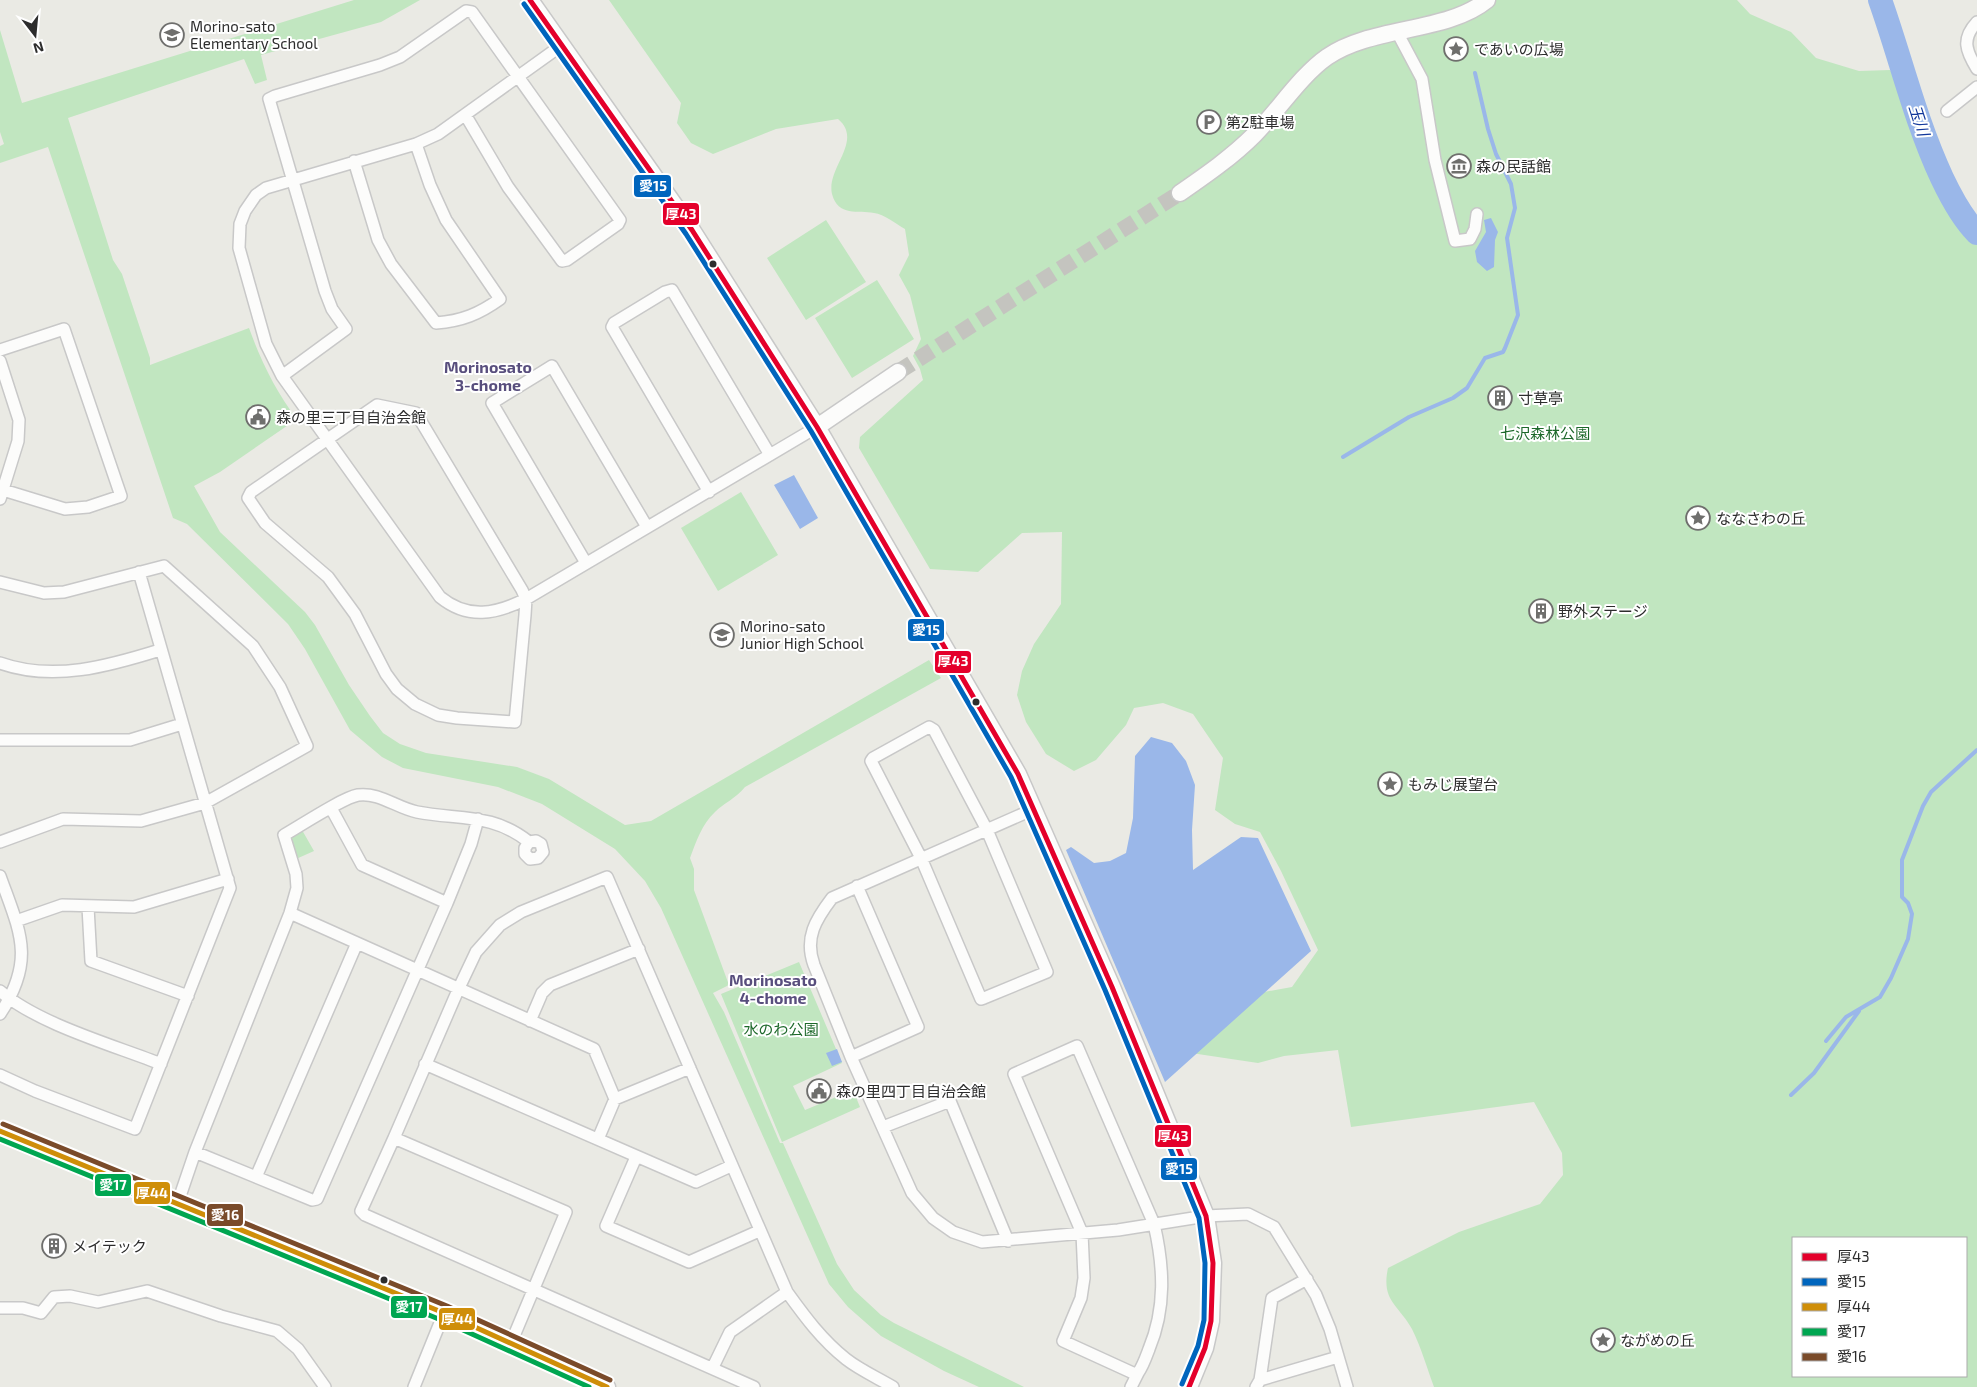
<svg xmlns="http://www.w3.org/2000/svg" width="1977" height="1387" font-family="'Exo 2','Noto Sans JP',sans-serif">
  <style>
    .green { fill: #c1e6c0; fill-rule: evenodd }
    .water { fill: #9ab7e9 }
    .lines { fill: none; stroke-linecap: round; stroke-linejoin: round }
    .stream { stroke: #9ab7e9; stroke-width: 4 }
    .river { stroke: #9ab7e9; stroke-width: 24 }
    .secondary-tunnel { stroke: #c4c4bf; stroke-width: 16; stroke-dasharray: 16 8; stroke-linecap: butt }
    .street-casing { stroke: #c8c8c8; stroke-width: 14 }
    .secondary-casing { stroke: #c8c8c8; stroke-width: 19 }
    .street { stroke: #fcfcfb; stroke-width: 11 }
    .secondary { stroke: #fcfcfb; stroke-width: 16 }
    .bus-1-casing { stroke: #fff; stroke-width: 9 }
    .bus-2-casing { stroke: #fff; stroke-width: 9 }
    .bus-3-casing { stroke: #fff; stroke-width: 9 }
    .bus-4-casing { stroke: #fff; stroke-width: 9 }
    .bus-5-casing { stroke: #fff; stroke-width: 9 }
    .bus-1 { stroke: #e4002b; stroke-width: 5 }
    .bus-2 { stroke: #0065bd; stroke-width: 5 }
    .bus-3 { stroke: #cf8e09; stroke-width: 5 }
    .bus-4 { stroke: #00a651; stroke-width: 5 }
    .bus-5 { stroke: #7a4b2a; stroke-width: 5 }
    .bus-dot { fill: #2d2d2d; stroke: #fff; stroke-width: 2 }
    .labels { text-anchor: middle; dominant-baseline: central; stroke-width: 4; stroke-linejoin: round; paint-order: stroke }
    .poi-label { font-size: 15px; fill: #2d2d2d; stroke: #fff; text-anchor: start }
    .park-label { font-size: 15px; fill: #1e692b; stroke: #fff }
    .water-label { font-size: 16px; font-style: italic; fill: #13389b; stroke: #fff }
    .neighbourhood-label { font-size: 16px; font-weight: bold; fill: #584e7d; stroke: #fff }
    .line-badge { stroke: #fff; stroke-width: 2 }
    .badge-label { font-size: 14px; text-anchor: middle; font-weight: bold; fill: #fff }
  </style>
  <rect width="100%" height="100%" fill="#eaeae4"/>
  <path class="green" d="M354,0H420L381,22L261,55L267,80L255,84L244,59L68,118L113,260L122,274L150,358V365L249,328C261,361 276,392 297,419L220,472L194,486L220,532L305,612L315,625L349,685L370,716L383,733L400,744L426,753L517,767L549,779L625,825L651,821L929,660L941,678L745,787C735,799 724,803 715,812C702,824 696,842 690,858L694,869V890L729,985L713,993L724,1012L780,1143H783L837,1264L854,1290L881,1315L894,1323L1024,1387H979L944,1371L881,1336L848,1307L829,1284L661,908L645,881L615,849L542,804L498,787L403,768L382,757L350,730L305,649L288,624L187,524L173,518L48,147L0,163V146L4,144L0,132V30L22,103Z
    M609,0H1737L1750,14L1791,32L1816,58L1859,71L1890,70L1905,91L1938,178L1963,224L1977,240V1387H1434C1427,1368 1421,1347 1412,1329C1398,1304 1381,1301 1388,1268L1459,1232L1540,1204L1563,1175L1562,1153L1534,1102L1351,1127L1338,1050L1284,1056L1258,1063L1171,1050L1186,883L1253,994L1292,987L1318,950L1281,871L1260,832L1235,824L1215,810L1223,758L1193,714L1163,703L1134,708L1126,725L1096,760L1074,771L1046,754L1026,722L1017,695L1022,671L1034,644L1061,604L1062,532L1022,533L978,572L930,569L859,448L860,437L923,380L920,369L913,356L921,339L910,295L899,275L909,255L905,229C896,224 884,214 874,213C858,210 838,217 832,194C826,168 864,141 838,119L776,129L713,154L691,143L677,123L681,103ZM1793,1238H1966V1376H1793Z
    M826,220L866,282L806,320L767,258Z
    M877,280L914,339L852,378L815,318Z
    M741,492L778,555L718,591L681,528Z
    M302,830L314,851L296,859L290,841L293,834Z
    M799,962L842,1063L793,1086L805,1110L853,1090L860,1107L782,1142L721,994Z"/>
  <path class="water" d="M1491,218L1498,232L1495,240L1494,267L1487,271L1477,262L1475,251L1486,232L1484,220Z
    M794,475L818,518L800,529L774,485Z
    M1151,737L1172,743L1186,761L1195,785L1192,830L1193,870L1241,837L1258,838L1311,951L1165,1082L1066,850L1071,847L1094,863L1110,861L1126,853L1133,818L1135,756Z
    M837,1049L842,1062L832,1066L826,1053Z"/>
  <g class="lines">
    <path class="stream" d="M1343,457L1409,417L1453,398L1467,388L1485,358L1503,352L1505,348L1518,315L1507,238L1515,208L1511,184L1496,154L1488,129L1475,73
      M1826,1041L1846,1017L1880,997L1891,978L1908,939L1912,914L1908,903L1902,897V860L1923,806L1931,792L1977,750
      M1791,1095L1814,1073L1859,1011"/>
    <path class="river" d="M1880,0C1901,59 1915,120 1942,178C1951,197 1962,218 1977,233"/>
    <path class="secondary-tunnel" d="M898,372L1180,193"/>
    <g class="street-casing">
      <path id="street" d="M1977,22C1961,39 1966,51 1977,69
        M1397,32L1422,79L1435,160L1455,241L1470,239L1475,229L1477,214
        M562,45L438,134L416,144L266,188L256,195L245,211L240,224L239,248L266,344L282,376L440,597C468,620 496,614 526,599L817,427
        M1947,111L1977,87
        M354,161L378,240L391,264L436,323C462,321 479,314 500,299L446,220L430,185L416,144
        M0,350L64,329L121,496L88,507L65,509L3,490
        M0,361L19,420L18,441L0,499
        M282,376L346,329L332,309L325,291L269,99L275,96L380,65L400,57L466,11L472,12L620,220L618,224L567,260L562,261L508,187L466,116
        M377,405L416,413L522,590L526,599L525,615L515,722L457,718L438,715L415,704L397,689L386,674L355,614L328,577L265,523L248,498L251,492Z
        M709,492L612,327L614,323L665,292L672,290L770,455
        M586,563L492,403L552,366L647,527
        M0,582L44,593L64,592L164,566L253,646L280,687L307,746L205,803L141,821L63,819L0,842
        M0,663C53,682 109,666 160,650
        M929,727L934,730L987,830L1047,972L984,998L981,999L921,858L871,761L873,758Z
        M0,740H130L182,724
        M331,808L362,865L447,903
        M1034,809L832,898C816,919 804,938 814,965L851,1057L912,1193L933,1218L953,1232L982,1242L1118,1230L1206,1216L1248,1214L1274,1227L1316,1295L1330,1329L1347,1387
        M0,876C20,932 36,959 0,1014
        M88,907L91,961L188,996
        M290,913L594,1049L615,1099L598,1139
        M16,921L62,905L134,907L228,879
        M0,991C38,1024 113,1045 161,1064
        M530,1021L542,993L550,985L639,949
        M1077,1046L1154,1224C1164,1267 1166,1308 1149,1349C1146,1357 1143,1366 1138,1373H1133L1063,1341L1081,1298L1084,1278L1082,1233L1014,1074Z
        M851,1057L918,1027L857,886
        M425,1064L696,1182L731,1166
        M0,1075L35,1091L135,1129L230,888L139,572
        M615,1099L690,1068
        M883,1127L950,1101L1008,1241
        M394,1138L361,1211L365,1215L754,1387
        M195,1152L312,1200L317,1199L447,903L471,844L478,819
        M636,1157L606,1226L689,1262L759,1231
        M256,1177L357,943
        M177,1205L195,1152L290,913L297,888L296,874L284,835C300,826 342,798 358,795C379,792 397,808 417,812C459,820 493,813 529,842L536,841L541,844L543,852L538,858L530,859L525,854V848L529,842
        M0,1308H23L41,1313L54,1297L70,1296L98,1302L147,1291L221,1316L277,1331L298,1349L325,1387
        M511,1343L566,1212L394,1138L458,990L476,952L500,925L521,912L607,877L787,1292C805,1317 822,1340 846,1359C860,1370 878,1378 893,1387
        M713,1367L730,1332L787,1292
        M1260,1380L1338,1357
        M414,1387L444,1313
        M1131,1387L1138,1373
        M1256,1387L1260,1380L1272,1298L1307,1279"/>
    </g>
    <g class="secondary-casing">
      <path id="secondary" d="M530,0L692,230L817,427L1018,774L1112,987L1206,1216L1213,1263L1211,1321L1205,1348L1189,1387
        M1180,193C1206,175 1232,157 1254,135C1278,111 1300,76 1327,57C1371,26 1447,33 1487,0
        M817,427L898,372
        M0,1131L444,1313L607,1387"/>
    </g>
    <use href="#street" class="street"/>
    <use href="#secondary" class="secondary"/>
    <g class="bus-1-casing">
      <path id="bus-1" d="M530,0L692,230L817,427L1018,774L1112,987L1206,1216L1213,1263L1211,1321L1205,1348L1189,1387"/>
    </g>
    <g class="bus-2-casing">
      <path id="bus-2" d="M524,4L686,234L811,431L1011,777L1105,990L1199,1218L1205,1263L1204,1320L1198,1346L1182,1384"/>
    </g>
    <g class="bus-3-casing">
      <path id="bus-3" d="M0,1131L444,1313L607,1387"/>
    </g>
    <g class="bus-4-casing">
      <path id="bus-4" d="M0,1139L441,1320L589,1387"/>
    </g>
    <g class="bus-5-casing">
      <path id="bus-5" d="M3,1124L447,1306L610,1380"/>
    </g>
    <use href="#bus-1" class="bus-1"/>
    <use href="#bus-2" class="bus-2"/>
    <use href="#bus-3" class="bus-3"/>
    <use href="#bus-4" class="bus-4"/>
    <use href="#bus-5" class="bus-5"/>
  </g>
  <defs>
    <g id="school-ring" transform="scale(1.25)"><circle r="9.5" fill="#fff" stroke="#6f6f6d" stroke-width="1.5"/><path d="M0-5L7-2L0 1L-7-2ZM-4 1L0 2.5L4 1V4Q0 6-4 4Z" fill="#6f6f6d"/></g>
    <g id="sight-ring" transform="scale(1.25)"><circle r="9.5" fill="#fff" stroke="#6f6f6d" stroke-width="1.5"/><path d="M0-6L1.8-2.2L6-1.7L2.9 1.2L3.7 5.4L0 3.3L-3.7 5.4L-2.9 1.2L-6-1.7L-1.8-2.2Z" fill="#6f6f6d"/></g>
    <g id="parking-ring" transform="scale(1.25)"><circle r="9.5" fill="#fff" stroke="#6f6f6d" stroke-width="1.5"/><path d="M-3.5-5.5H1a3.5 3.5 0 0 1 0 7H-1V5.5H-3.5ZM-1-3.4V-.6H.8a1.4 1.4 0 0 0 0-2.8Z" fill="#6f6f6d"/></g>
    <g id="museum-ring" transform="scale(1.25)"><circle r="9.5" fill="#fff" stroke="#6f6f6d" stroke-width="1.5"/><path d="M0-6L6-3V-2H-6V-3ZM-5-1h2V3h-2ZM-1-1h2V3h-2ZM3-1h2V3H3ZM-6 4H6V6H-6Z" fill="#6f6f6d"/></g>
    <g id="building-ring" transform="scale(1.25)"><circle r="9.5" fill="#fff" stroke="#6f6f6d" stroke-width="1.5"/><path d="M-4-6H4V6H1V3H-1V6H-4ZM-2.5-4.3h1.7v1.8h-1.7ZM.8-4.3h1.7v1.8H.8ZM-2.5-1h1.7V.8h-1.7ZM.8-1h1.7V.8H.8Z" fill="#6f6f6d"/></g>
    <g id="civic-ring" transform="scale(1.25)"><circle r="9.5" fill="#fff" stroke="#6f6f6d" stroke-width="1.5"/><path d="M-.6-6.5H3V-4.5H.6V-3L4-1V1h2V6H-6V1h2V-1L-.6-3ZM-1.2 2.5V6h2.4V2.5Z" fill="#6f6f6d"/></g>
  </defs>
  <g fill-rule="evenodd">
    <use href="#school-ring" x="172" y="35"/>
    <use href="#sight-ring" x="1456" y="49"/>
    <use href="#parking-ring" x="1209" y="122"/>
    <use href="#museum-ring" x="1459" y="166"/>
    <use href="#building-ring" x="1500" y="398"/>
    <use href="#civic-ring" x="258" y="417"/>
    <use href="#sight-ring" x="1698" y="518"/>
    <use href="#building-ring" x="1541" y="611"/>
    <use href="#school-ring" x="722" y="635"/>
    <use href="#sight-ring" x="1390" y="784"/>
    <use href="#civic-ring" x="819" y="1091"/>
    <use href="#building-ring" x="54" y="1246"/>
    <use href="#sight-ring" x="1603" y="1340"/>
  </g>
  <g class="bus-dot">
    <circle cx="713" cy="264" r="4.5"/>
    <circle cx="976" cy="702" r="4.5"/>
    <circle cx="384" cy="1280" r="4.5"/>
  </g>
  <g class="labels">
    <g class="poi-label">
      <text x="190" y="26">Morino-sato<tspan x="190" dy="17">Elementary School</tspan></text>
      <text x="1474" y="49">であいの広場</text>
      <text x="1226" y="122">第2駐車場</text>
      <text x="1476" y="166">森の民話館</text>
      <text x="1518" y="398">寸草亭</text>
      <text x="276" y="417">森の里三丁目自治会館</text>
      <text x="1716" y="518">ななさわの丘</text>
      <text x="1558" y="611">野外ステージ</text>
      <text x="740" y="626">Morino-sato<tspan x="740" dy="17">Junior High School</tspan></text>
      <text x="1408" y="784">もみじ展望台</text>
      <text x="836" y="1091">森の里四丁目自治会館</text>
      <text x="72" y="1246">メイテック</text>
      <text x="1620" y="1340">ながめの丘</text>
    </g>
    <g class="park-label">
      <text x="1545" y="433">七沢森林公園</text>
      <text x="781" y="1029">水のわ公園</text>
    </g>
    <g class="water-label">
      <text transform="translate(1920 120) rotate(72)">玉川</text>
    </g>
    <g class="neighbourhood-label">
      <text x="488" y="366">Morinosato<tspan x="488" dy="18">3-chome</tspan></text>
      <text x="773" y="979">Morinosato<tspan x="773" dy="18">4-chome</tspan></text>
    </g>
  </g>
  <g class="line-badge">
    <rect x="633" y="174" width="39" height="24" rx="5" fill="#0065bd"/>
    <rect x="662" y="202" width="38" height="24" rx="5" fill="#e4002b"/>
    <rect x="907" y="618" width="38" height="24" rx="5" fill="#0065bd"/>
    <rect x="934" y="650" width="38" height="24" rx="5" fill="#e4002b"/>
    <rect x="1154" y="1124" width="38" height="24" rx="5" fill="#e4002b"/>
    <rect x="1160" y="1157" width="38" height="24" rx="5" fill="#0065bd"/>
    <rect x="94" y="1173" width="38" height="24" rx="5" fill="#00a651"/>
    <rect x="133" y="1181" width="38" height="24" rx="5" fill="#cf8e09"/>
    <rect x="206" y="1203" width="38" height="24" rx="5" fill="#7a4b2a"/>
    <rect x="390" y="1295" width="38" height="24" rx="5" fill="#00a651"/>
    <rect x="438" y="1307" width="38" height="24" rx="5" fill="#cf8e09"/>
  </g>
  <g class="badge-label">
    <text x="653" y="191">愛15</text>
    <text x="681" y="219">厚43</text>
    <text x="926" y="635">愛15</text>
    <text x="953" y="666">厚43</text>
    <text x="1173" y="1141">厚43</text>
    <text x="1179" y="1174">愛15</text>
    <text x="113" y="1190">愛17</text>
    <text x="152" y="1198">厚44</text>
    <text x="225" y="1220">愛16</text>
    <text x="409" y="1312">愛17</text>
    <text x="457" y="1324">厚44</text>
  </g>
  <rect x="1792" y="1237" width="175" height="140" fill="#ffffff" stroke="#ababab"/>
  <rect x="1802" y="1253" width="25" height="8" fill="#e4002b" stroke="#ababab"/>
  <text x="1837" y="1262" font-size="15" fill="#2d2d2d">厚43</text>
  <rect x="1802" y="1278" width="25" height="8" fill="#0065bd" stroke="#ababab"/>
  <text x="1837" y="1287" font-size="15" fill="#2d2d2d">愛15</text>
  <rect x="1802" y="1303" width="25" height="8" fill="#cf8e09" stroke="#ababab"/>
  <text x="1837" y="1312" font-size="15" fill="#2d2d2d">厚44</text>
  <rect x="1802" y="1328" width="25" height="8" fill="#00a651" stroke="#ababab"/>
  <text x="1837" y="1337" font-size="15" fill="#2d2d2d">愛17</text>
  <rect x="1802" y="1353" width="25" height="8" fill="#7a4b2a" stroke="#ababab"/>
  <text x="1837" y="1362" font-size="15" fill="#2d2d2d">愛16</text>
  <g transform="translate(35 35) rotate(164)" stroke="#ffffff" stroke-width="4" paint-order="stroke">
  <path d="M0-4L9 19L0 12L-9 19Z" fill="#2d2d2d"/>
  <text y="-8" font-size="14" font-weight="bold" text-anchor="middle" fill="#2d2d2d">N</text>
  </g>
</svg>
